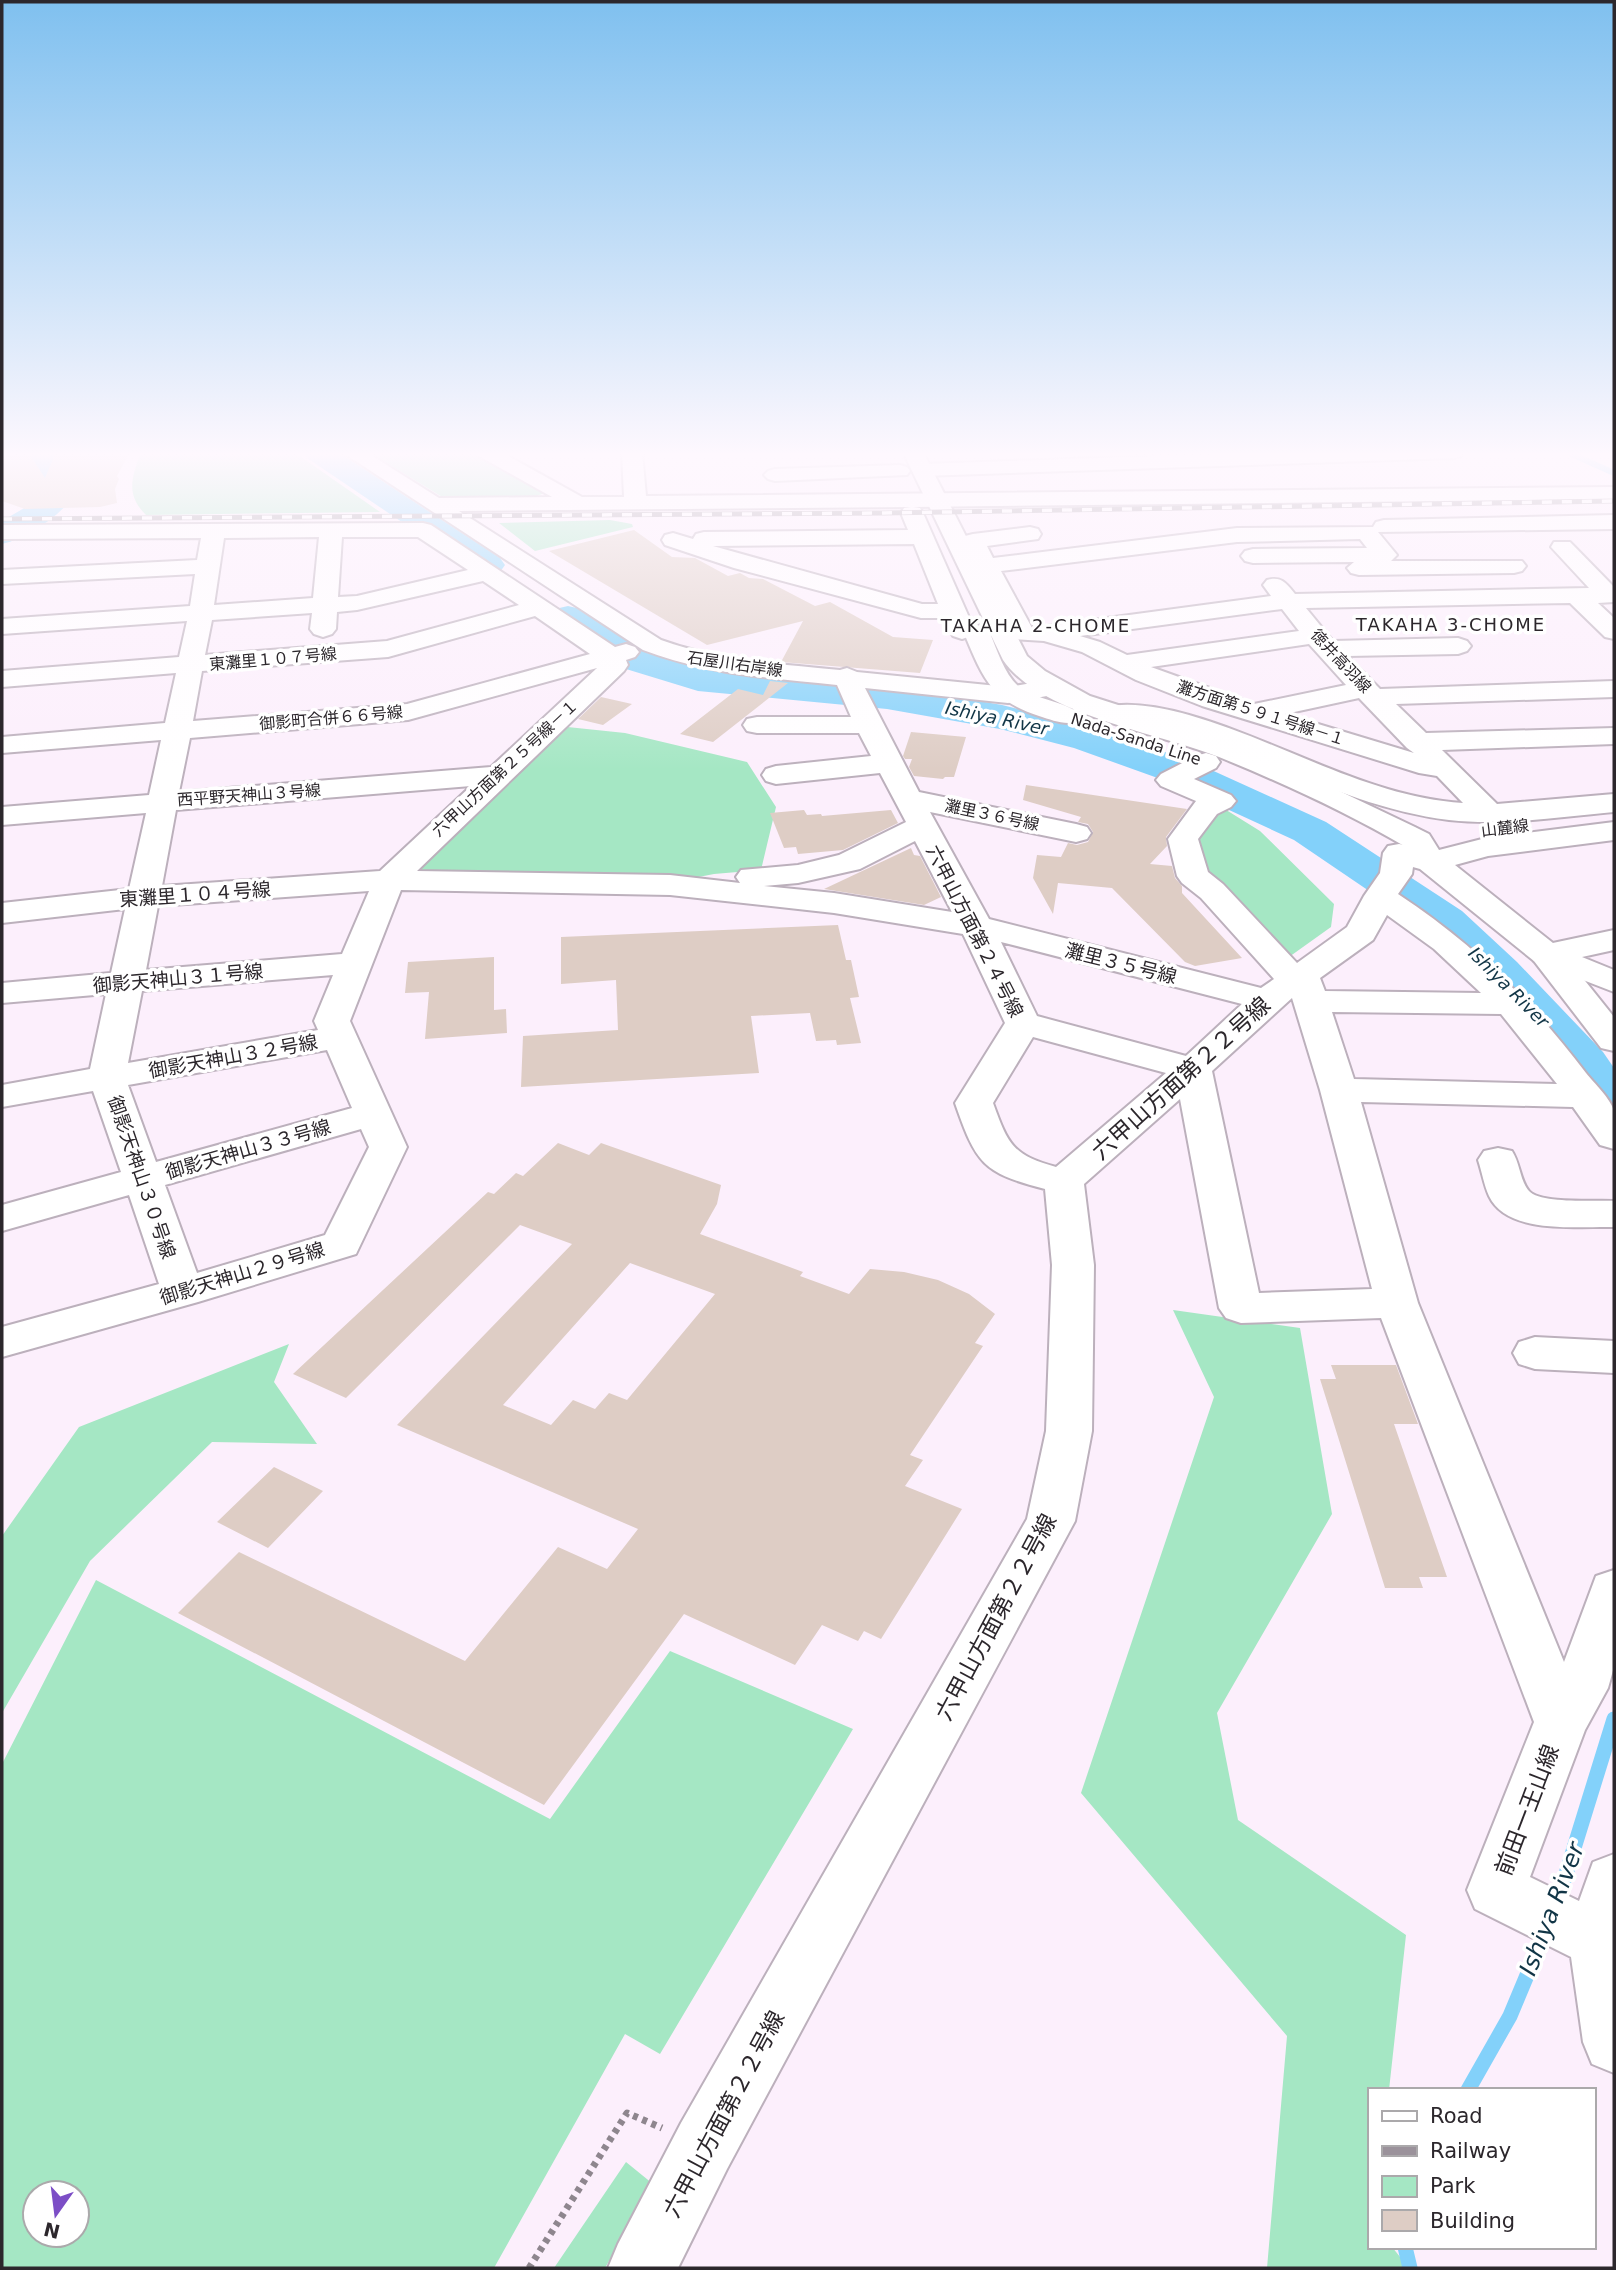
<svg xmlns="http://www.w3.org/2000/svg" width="1616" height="2270" font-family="'DejaVu Sans','Noto Sans JP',sans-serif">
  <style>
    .green { fill: #a5e7c4; fill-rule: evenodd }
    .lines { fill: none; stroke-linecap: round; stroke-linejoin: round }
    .stream-far1 { stroke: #83d1fa; stroke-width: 6 }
    .stream { stroke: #83d1fa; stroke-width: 15 }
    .river { fill: #83d1fa; fill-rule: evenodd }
    .building { fill: #decdc5; fill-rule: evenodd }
    .minor-casing { stroke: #bcb0bc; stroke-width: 4 }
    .major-casing { stroke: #bcb0bc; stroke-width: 4 }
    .path { stroke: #8e868e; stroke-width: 7; stroke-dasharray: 5 5; stroke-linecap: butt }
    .minor { fill: #fff; fill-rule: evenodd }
    .major { fill: #fff; fill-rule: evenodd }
    .rail-casing { stroke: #9b929b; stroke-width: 5 }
    .rail { stroke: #fff; stroke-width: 3.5; stroke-dasharray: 10; stroke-linecap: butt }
    .labels { text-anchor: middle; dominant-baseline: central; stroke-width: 7; stroke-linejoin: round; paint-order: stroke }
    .far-street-label { font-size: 16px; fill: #2c272c; stroke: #fff }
    .far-neighbourhood-label { font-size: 18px; letter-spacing: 2px; fill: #2c272c; stroke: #fff }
    .far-water-label { font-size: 18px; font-style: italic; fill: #113546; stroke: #fff }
    .street-label { font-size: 19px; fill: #2c272c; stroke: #fff }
    .near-street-label { font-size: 23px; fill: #2c272c; stroke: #fff }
    .near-water-label { font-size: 24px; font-style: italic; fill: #113546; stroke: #fff }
  </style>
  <rect width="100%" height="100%" fill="#fceffc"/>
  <path class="green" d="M141,452H294L380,512L146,515C125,494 132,477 141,452Z
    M369,452H476L547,492L534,497L444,498Z
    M610,520L632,524L633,527L535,551L499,523Z
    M558,726L625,733L747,762L776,807L761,870L714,874L683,880L409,871Z
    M1223,808L1260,831L1334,904L1331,927L1282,962L1202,878L1187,839Z
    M1173,1310L1300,1328L1332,1514L1217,1713L1238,1820L1406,1935L1389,2090H1369V2247H1392L1409,2268H1267L1287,2036L1081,1793L1214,1397Z
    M289,1344L274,1382L317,1444L212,1442L90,1561L2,1713V1536L79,1427Z
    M96,1580L550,1819L670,1651L853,1729L660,2054L625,2034L494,2268H2V1764ZM35,2193H77V2235H35Z
    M626,2162L653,2184L605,2268H554Z"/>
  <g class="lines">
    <path class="stream-far1" d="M1567,452L1614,473"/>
    <path class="stream" d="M1557,1903L1614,1719
      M1468,2090L1510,2016L1546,1930
      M1405,2247L1410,2268"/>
    <path class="river" d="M24,452H54L79,490C62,514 31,537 2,544V521L26,507L46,488Z
      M303,452H338L500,558L505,565L500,572L488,575L476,572L307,458Z
      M568,606L581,609L652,653L701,668L887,685L1002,705L1102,730L1196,763L1326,822L1462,911L1517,962L1603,1052L1614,1068V1122L1595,1118L1565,1074L1481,984L1428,931L1294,840L1166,781L1074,748L1000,729L887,709L698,691L626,669L555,625L550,617L555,609Z"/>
  </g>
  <path class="building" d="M28,452L45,478L56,452H130L117,476L119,479L115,489L117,503L100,507L25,509L2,501V456Z
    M634,530L672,557L695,558L728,576L740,573L749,578L763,579L815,606L830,602L893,637L933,640L920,673L781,662L803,621L707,645L549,551Z
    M770,681L788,683L713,742L680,734L738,689L763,695Z
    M601,697L632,704L603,725L578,719Z
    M911,732L966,737L954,777H945L943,779L914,776L909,767L912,759H905L903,756Z
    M1026,785L1187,809L1166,837L1167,846L1150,864L1172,866L1175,878L1182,886V893L1242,958L1195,966L1185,962L1112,888L1058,883L1053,914L1033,878L1037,855L1061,857L1068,843L1077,845L1088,842L1093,832L1088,824L1078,822L1081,817L1023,800Z
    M804,810L807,815L821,814L822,816L891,810L898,823L843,850L798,854L796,847L784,848L770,813Z
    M911,848L914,855L920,856L941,897L924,905L824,889Z
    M838,925L846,960H851L859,997L850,998L861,1043L837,1045L836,1040L816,1041L810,1013L751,1016L759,1073L521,1087L523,1036L618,1030L616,980L561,984V937Z
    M494,957V1010L506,1009L507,1033L425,1039L429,992L405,993L408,962Z
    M558,1143L589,1155L601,1143L721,1185L717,1204L700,1234L803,1272L800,1276L849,1294L870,1269L904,1272L938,1280L969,1294L995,1314L975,1343L983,1346L910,1455L923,1460L905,1486L962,1509L881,1639L864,1631L858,1641L822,1625L795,1665L684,1614L544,1805L178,1613L239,1552L465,1661L558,1547L607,1569L638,1529L397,1425L572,1244L520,1225L346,1398L293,1374L488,1192L494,1194L516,1173L523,1176ZM630,1263L715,1294L627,1400L609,1393L595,1409L573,1400L551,1425L503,1405Z
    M1331,1365H1396L1418,1424H1394L1447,1577H1419L1423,1588H1385L1320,1379H1336Z
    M274,1467L323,1491L268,1548L217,1522Z"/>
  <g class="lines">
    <g class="minor-casing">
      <path id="minor" d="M342,452H366L439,498L552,497L479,456L476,452H501L582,497H624L622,452H642L646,496L1614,487V499L913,507L920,508L923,513L975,631L971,636L962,639L953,636L944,618H921L734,568L665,545L662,540L665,535L673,533L693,539L696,534L704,532L908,530L901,513L904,508L911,507L459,511L661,640C719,661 780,664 840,670L847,668L857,672L1008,687L1049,680L1058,682L1062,688L1058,694L1008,703L865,688L919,792L1076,824L1087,827L1091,833L1087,839L1076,842L930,812L989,919L1261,988L1274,979L1201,898L1182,883L1177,876L1168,839L1196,801L1161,786L1156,780L1161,774L1196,756L1206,753L1216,756L1220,762L1216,768L1194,779L1231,795L1236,801L1231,807L1217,814L1198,839L1208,872L1223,884L1297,963L1347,927L1364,896L1380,873L1383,853L1388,846L1399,844L1410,846L1415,853L1412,874L1398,894C1474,944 1530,1000 1586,1073C1594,1083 1611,1099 1614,1111C1616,1122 1614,1138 1614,1149L1600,1145L1573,1107L1361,1102L1418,1303L1564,1662L1596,1576L1614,1570V1667L1608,1688L1585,1730L1530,1877L1579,1901L1593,1862L1614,1854V2073L1592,2064L1583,2042L1571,1957L1475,1909L1467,1890L1534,1722L1381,1318L1241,1323L1226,1318L1219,1308L1180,1099L1084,1184L1094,1265L1092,1431L1075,1521L727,2169L678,2268H608L618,2244L681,2123L1027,1519L1046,1431L1052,1265L1045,1189C982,1173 976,1163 955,1103L1005,1023L963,934L834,913L670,895L401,890L350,1021L407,1147L356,1254L198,1302L2,1357V1327L159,1284L129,1195L2,1231V1205L121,1172L93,1091L2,1107V1085L90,1069L106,994L2,1003V983L111,973L125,909L2,923V903L129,889L146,813L2,825V807L149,795L161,740L2,753V737L165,723L176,673L2,687V671L179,657L187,621L2,634V619L190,606L195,574L2,584V570L197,560L201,538L2,539V525L423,523L431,525L615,647L626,644L635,647L639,652L635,657L626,660L628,665L624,671L417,871L670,875L740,883L736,877L741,870L798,865L839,855L906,822L880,773L776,784L766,781L762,775L766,769L776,766L871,756L859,733H757L747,731L743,725L747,719L757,717H851L837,685C771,678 706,674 643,650ZM319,537L313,598L214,605L224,538ZM342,537H418L468,570L357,596L338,597ZM914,544L938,604H922L713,546ZM483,581L519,605L387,641L205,655L212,620L312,613L310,629L314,634L323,637L332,634L336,629L337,612L357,610ZM535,616L590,654L407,704L193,721L202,671L388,657ZM597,668L491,767L179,792L190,738L408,720ZM471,786L380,871L162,886L176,810ZM915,841L952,912L834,893L764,886L798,883L860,869ZM369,891L342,954L146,970L158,906ZM1387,915L1434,949L1481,993L1325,991L1320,978L1373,940ZM1001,942L1242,1004L1186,1056L1037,1016ZM333,975L314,1021L318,1030L128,1063L142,991ZM1292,998L1320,1090L1372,1289L1259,1293L1212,1071ZM1332,1012L1501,1014L1557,1084L1354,1079ZM1033,1037L1166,1073L1056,1167C1012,1155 1008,1144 993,1103ZM327,1050L352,1108L156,1162L128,1085ZM361,1129L369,1147L325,1235L197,1273L165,1185Z
        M1279,452H1464L1461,456L1454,458L922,476L915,474L912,470L915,466L922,464Z
        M900,465L907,467L910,471L907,475L775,481L768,479L764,475L768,471L775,469Z
        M1614,515V529L1378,532L1397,555L1391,561H1522L1526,566L1522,571L1514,573L1359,575L1351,573L1347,568L1354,562L1253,563L1245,561L1241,556L1245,551L1253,549L1367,548L1360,539L1237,542L1001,571L1032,628L1271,596L1263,585L1267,580C1281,576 1286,583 1295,594L1589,588L1551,547L1554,542H1570L1614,587V602L1598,603L1614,618V639L1605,637L1570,603L1306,608L1333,641L1458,638L1467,641L1471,646L1467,651L1458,654L1347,656L1380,689L1614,681V697L1396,704L1426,733L1614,728V744L1442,750L1497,804L1614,794V812C1560,817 1504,826 1449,820C1358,809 1277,763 1191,733L1162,725L1105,719L1101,713L1105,707C1132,701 1164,708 1189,715C1281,741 1367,797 1463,803L1437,776L1419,773L1202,706L1136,680L1082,652L1044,641L1013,639L962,541L965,536L973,534L1030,527L1038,529L1041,534L1038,539L987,546L993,558L1237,528L1373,527L1376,522L1384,520ZM1282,609L1299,631L1127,655L1100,642L1080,636ZM1309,644L1346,685L1254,704L1151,667ZM1359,698L1407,748L1414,753L1285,714Z
        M1614,930V950L1582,957L1614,970V992L1534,961L1529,954L1534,947Z
        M1498,1148L1512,1151C1520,1163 1520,1181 1529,1191C1540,1204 1596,1200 1614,1201V1227C1578,1226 1507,1235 1489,1196C1484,1185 1482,1172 1478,1160L1484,1151Z
        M1535,1337L1614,1341V1373L1535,1369L1519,1364L1513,1353L1519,1342Z"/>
    </g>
    <g class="major-casing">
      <path id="major" d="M903,452H923L1027,656L1045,671L1090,696L1215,736L1266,756L1415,827L1429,834L1439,850L1486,838L1614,822V840L1488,856L1455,865L1558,947L1614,1017V1051L1601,1048L1534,961L1420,869L1402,864L1397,857L1402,850L1408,849L1406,847C1346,812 1283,783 1219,757C1158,733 1041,715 1003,660Z
        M977,625L986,628L990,633C997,650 1004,673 1018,686C1034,700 1071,702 1081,716L1077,722C1063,725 1052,720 1039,716C991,701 982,676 964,633L968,628Z"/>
    </g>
    <path class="path" d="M529,2268L627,2113L662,2128"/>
    <use href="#minor" class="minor"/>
    <use href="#major" class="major"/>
    <g class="rail-casing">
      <path id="rail" d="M2,519L884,513L1614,501"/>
    </g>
    <use href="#rail" class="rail"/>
  </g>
  <linearGradient id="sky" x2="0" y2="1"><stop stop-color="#7fc0ef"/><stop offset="0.59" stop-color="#fef8fe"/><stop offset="1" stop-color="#fef8fe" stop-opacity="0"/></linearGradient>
  <rect width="1616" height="770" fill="url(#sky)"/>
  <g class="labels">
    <g class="far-street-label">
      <text transform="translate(273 659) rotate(-5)">東灘里１０７号線</text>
      <text transform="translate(1341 661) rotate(47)">徳井高羽線</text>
      <text transform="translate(735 664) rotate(8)">石屋川右岸線</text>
      <text transform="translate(1261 713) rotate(18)">灘方面第５９１号線－１</text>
      <text transform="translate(331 718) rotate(-5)">御影町合併６６号線</text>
      <text transform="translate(1136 739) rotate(18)">Nada-Sanda Line</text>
      <text transform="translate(505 768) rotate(-43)">六甲山方面第２５号線－１</text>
      <text transform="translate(249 795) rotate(-4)">西平野天神山３号線</text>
      <text transform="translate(992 815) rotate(12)">灘里３６号線</text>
      <text transform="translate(1505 828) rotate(-7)">山麓線</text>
    </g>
    <g class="far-neighbourhood-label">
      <text x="1451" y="624">TAKAHA 3-CHOME</text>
      <text x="1036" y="625">TAKAHA 2-CHOME</text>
    </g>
    <g class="far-water-label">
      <text transform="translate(997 718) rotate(12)">Ishiya River</text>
      <text transform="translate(1509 987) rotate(45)">Ishiya River</text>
    </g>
    <g class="street-label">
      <text transform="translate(195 894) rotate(-4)">東灘里１０４号線</text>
      <text transform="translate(975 931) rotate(63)">六甲山方面第２４号線</text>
      <text transform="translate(1121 963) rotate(14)">灘里３５号線</text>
      <text transform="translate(178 978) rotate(-5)">御影天神山３１号線</text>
      <text transform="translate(233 1056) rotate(-10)">御影天神山３２号線</text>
      <text transform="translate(248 1149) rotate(-16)">御影天神山３３号線</text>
      <text transform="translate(142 1177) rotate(71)">御影天神山３０号線</text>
      <text transform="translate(242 1273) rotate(-17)">御影天神山２９号線</text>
    </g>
    <g class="near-street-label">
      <text transform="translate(1181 1078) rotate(-42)">六甲山方面第２２号線</text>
      <text transform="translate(996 1617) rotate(-62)">六甲山方面第２２号線</text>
      <text transform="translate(1527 1810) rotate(-69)">前田一王山線</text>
      <text transform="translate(724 2114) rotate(-62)">六甲山方面第２２号線</text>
    </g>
    <g class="near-water-label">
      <text transform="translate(1552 1909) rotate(-69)">Ishiya River</text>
    </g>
  </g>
  <rect width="1616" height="2270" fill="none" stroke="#2c272c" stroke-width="7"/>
  <rect x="1368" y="2088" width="228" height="161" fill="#ffffff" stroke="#aba9ab" stroke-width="2"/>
  <rect x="1382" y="2111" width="35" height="10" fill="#ffffff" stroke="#aba9ab" stroke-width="2"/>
  <text x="1430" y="2123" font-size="21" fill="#2c272c">Road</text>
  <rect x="1382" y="2146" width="35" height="10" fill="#9b929b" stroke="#aba9ab" stroke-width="2"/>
  <text x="1430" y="2158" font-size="21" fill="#2c272c">Railway</text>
  <rect x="1382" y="2176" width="35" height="21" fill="#a5e7c4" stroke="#aba9ab" stroke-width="2"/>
  <text x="1430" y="2193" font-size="21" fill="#2c272c">Park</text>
  <rect x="1382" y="2210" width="35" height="21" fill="#decdc5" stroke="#aba9ab" stroke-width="2"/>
  <text x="1430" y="2228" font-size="21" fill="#2c272c">Building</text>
  <g transform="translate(56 2214) rotate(194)"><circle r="33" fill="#ffffff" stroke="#aba9ab" stroke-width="2"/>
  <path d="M0-5L12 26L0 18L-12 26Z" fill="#7c4ec6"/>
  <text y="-10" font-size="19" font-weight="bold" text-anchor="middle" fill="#2c272c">N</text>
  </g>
</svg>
